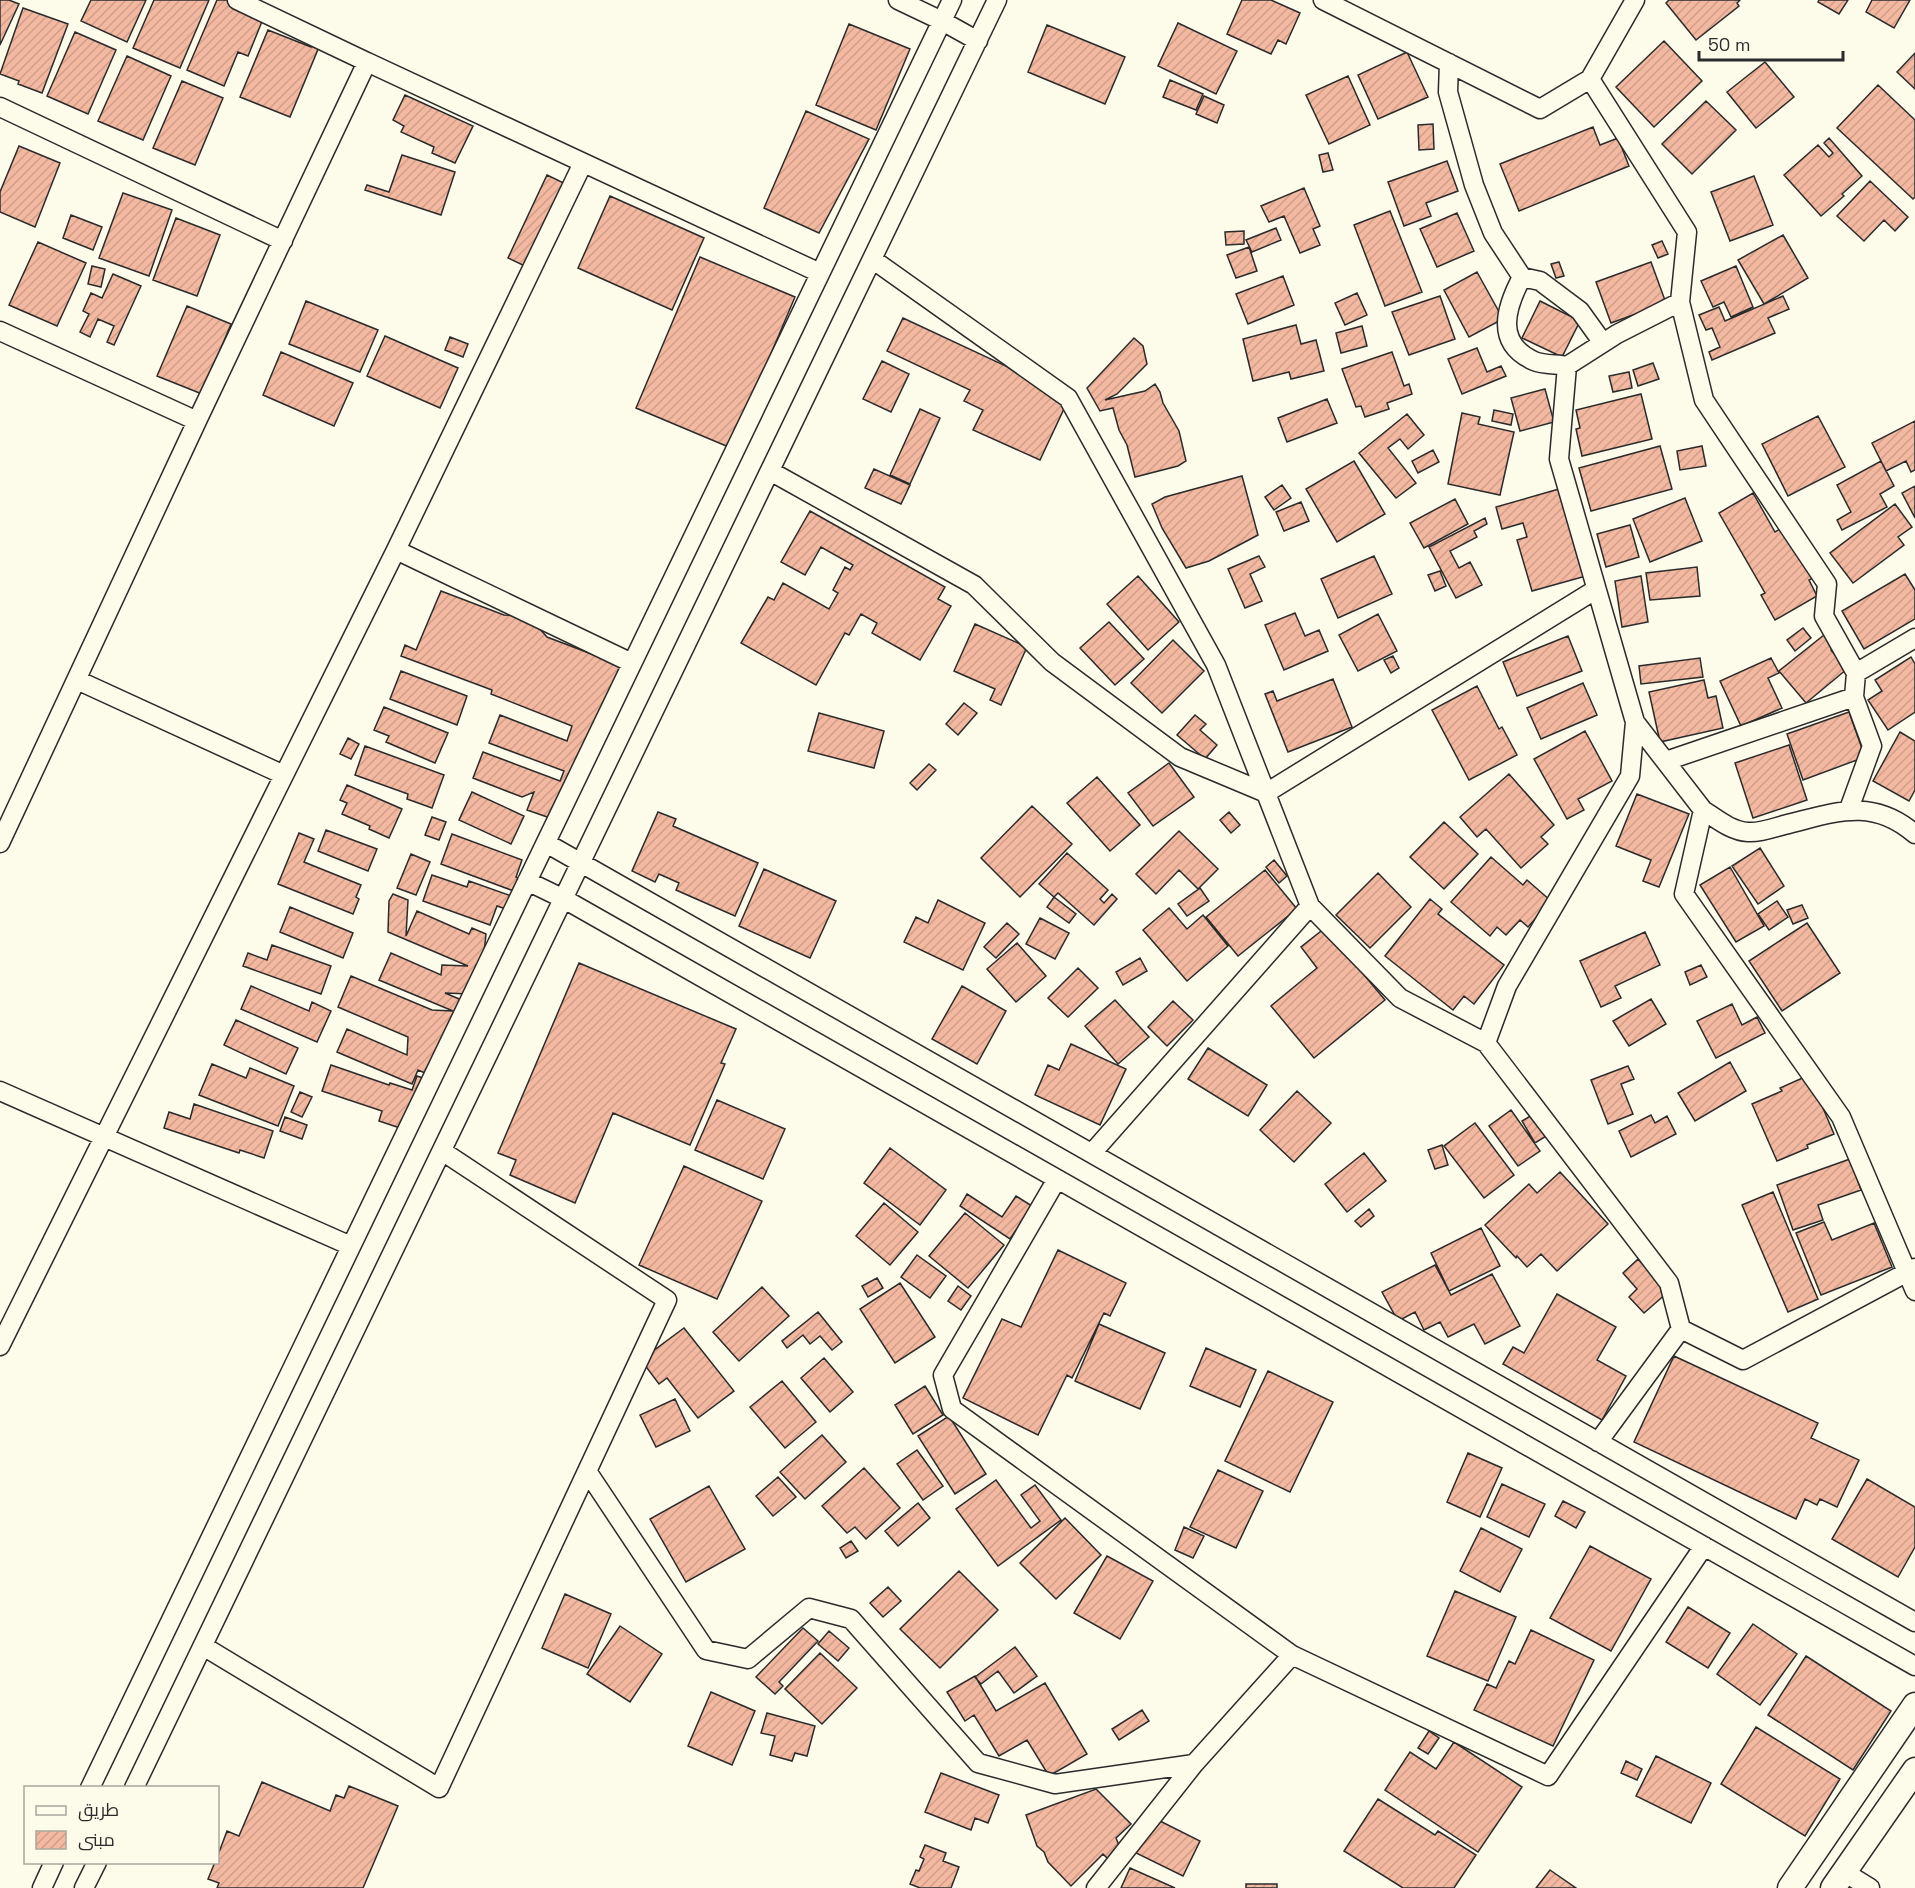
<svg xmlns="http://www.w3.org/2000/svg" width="1915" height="1888" font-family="'Space Grotesk',Cairo,sans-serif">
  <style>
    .building { fill: url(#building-hatch); stroke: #2b2b2b; stroke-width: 1.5 }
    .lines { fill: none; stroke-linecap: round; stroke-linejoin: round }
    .street-casing { stroke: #2b2b2b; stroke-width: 21 }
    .secondary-casing { stroke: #2b2b2b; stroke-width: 27 }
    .street { stroke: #fdfbea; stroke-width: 18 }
    .secondary { stroke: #fdfbea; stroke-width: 24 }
  </style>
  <defs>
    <pattern id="building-hatch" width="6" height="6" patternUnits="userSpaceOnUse" patternTransform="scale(1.5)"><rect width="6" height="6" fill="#f2b8a0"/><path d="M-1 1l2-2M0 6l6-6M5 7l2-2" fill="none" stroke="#d09e8a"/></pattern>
  </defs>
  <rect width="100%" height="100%" fill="#fdfbea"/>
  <path class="building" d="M0,0H9L19,4L0,45Z
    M91,0H146L127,42L81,21Z
    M154,0H209L180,68L133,48Z
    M217,0H229L265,14L248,56L238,52L224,86L187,70Z
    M1242,0H1271L1300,13L1286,44L1278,40L1271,54L1227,34Z
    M1669,0H1740L1737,3L1739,6L1696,40L1666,3Z
    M1819,0H1848L1839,14L1818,2Z
    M1872,0H1910L1894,28L1866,12Z
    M23,8L68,24L42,93L18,84L19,81L0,74Z
    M1178,23L1237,51L1216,94L1158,66Z
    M849,24L910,49L876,130L816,105Z
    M1047,25L1125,57L1105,104L1028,72Z
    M268,30L311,47L315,39L321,42L290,117L240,97Z
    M75,32L116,50L88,114L47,96Z
    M1664,41L1702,81L1654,127L1616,87Z
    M1407,52L1428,97L1378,119L1358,75Z
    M1915,53V89L1897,72Z
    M127,56L171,76L143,140L98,121Z
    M1765,62L1794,97L1756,128L1727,92Z
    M1348,76L1370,125L1329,144L1306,95Z
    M1170,80L1203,94L1196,110L1163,97Z
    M182,81L223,98L195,165L153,148Z
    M1878,85L1915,120V197L1913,199L1837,128Z
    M405,95L473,126L455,163L432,153L434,147L401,132L404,126L393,120Z
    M1204,96L1224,105L1217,123L1196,114Z
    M1706,101L1736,130L1692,174L1662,144Z
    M806,111L869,139L819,233L764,208Z
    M1433,124L1434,149L1419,150L1418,125Z
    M1593,127L1600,145L1618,138L1629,166L1519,211L1500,164Z
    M1829,138L1862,176L1842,194L1844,196L1821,216L1784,175L1818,145L1829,157L1833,153L1824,143Z
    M19,146L60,163L35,227L0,212V192Z
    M1328,153L1333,170L1323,172L1319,155Z
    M402,155L455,172L441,215L365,190L367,185L389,192Z
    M1447,161L1458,191L1426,203L1431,216L1404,226L1388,182Z
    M547,175L570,186L531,269L508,258Z
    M1754,176L1773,225L1730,241L1711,192Z
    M1870,181L1908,217L1895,231L1884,220L1864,241L1837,216Z
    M1304,188L1320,226L1313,229L1320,245L1300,253L1284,216L1269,222L1261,206Z
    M123,193L172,210L149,276L99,258Z
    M610,196L704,238L672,310L578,268Z
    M1390,211L1422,292L1385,306L1354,225Z
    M1457,213L1474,251L1437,267L1420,229Z
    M71,215L102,227L93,250L63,238Z
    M176,218L220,235L197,296L153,280Z
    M1276,228L1281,240L1252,252L1246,240Z
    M1244,231V244L1226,245L1225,232Z
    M1783,235L1808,278L1764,304L1738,260Z
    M1662,241L1668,254L1658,258L1652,245Z
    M38,242L86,263L57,326L9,305Z
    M1249,247L1257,271L1236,278L1227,255Z
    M700,257L795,297L731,448L636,408Z
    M1559,262L1564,276L1556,278L1551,264Z
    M1651,262L1666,303L1611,323L1596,282Z
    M92,266L105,269L101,287L88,284Z
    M1736,266L1753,307L1731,317L1724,302L1713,307L1701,281Z
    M1477,272L1503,319L1469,337L1444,290Z
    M113,274L141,286L114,345L107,342L114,326L98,319L90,337L80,332L89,314L83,311L91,293L102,298Z
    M1283,276L1294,305L1248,324L1236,294Z
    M1357,293L1367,315L1345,325L1335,303Z
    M1440,296L1455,339L1409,355L1392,312Z
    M1783,296L1789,309L1768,318L1775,333L1712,360L1709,352L1720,347L1712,328L1706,330L1699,315L1719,307L1725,321Z
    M306,301L378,330L360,372L289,344Z
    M1540,301L1580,321L1562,357L1522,338Z
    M187,306L231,324L202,394L157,376Z
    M903,318L1070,396L1040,460L973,430L983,410L964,401L970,390L887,351Z
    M1296,325L1301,344L1316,340L1324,371L1291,379L1289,372L1253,381L1243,339Z
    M1362,326L1367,346L1341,353L1336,333Z
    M385,336L458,368L440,408L367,376Z
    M450,337L468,344L463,357L445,350Z
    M1134,338L1143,346L1147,364L1117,394L1105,400L1145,391L1155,384L1160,392L1163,403L1179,431L1186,461L1178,466L1135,477L1127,445L1119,430L1113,408L1100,411L1087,388Z
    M1477,348L1487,372L1501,366L1506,376L1462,394L1448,359Z
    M281,352L353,383L334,426L263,395Z
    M1392,352L1404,386L1409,384L1412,394L1387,403L1389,409L1365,417L1361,406L1356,407L1342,369Z
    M882,361L909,374L891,412L863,399Z
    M1653,363L1659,379L1638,386L1633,370Z
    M1629,372L1632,388L1613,392L1609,376Z
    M1545,389L1554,422L1520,431L1511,398Z
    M1641,394L1652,439L1582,456L1576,429L1580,428L1576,410Z
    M1327,399L1337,423L1287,442L1278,418Z
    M920,409L940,418L910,484L890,475Z
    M1494,410L1513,414L1511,425L1492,421Z
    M1462,413L1480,417L1478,424L1514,432L1500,495L1448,484Z
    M1407,414L1424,435L1408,449L1400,439L1388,448L1416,483L1396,498L1359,453Z
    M1818,416L1845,467L1788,496L1762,444Z
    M1915,421V470L1911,472L1906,461L1886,471L1872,443Z
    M1660,446L1672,489L1591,511L1579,468Z
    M1702,446L1706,466L1680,470L1677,451Z
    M1433,450L1439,462L1418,473L1412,461Z
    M1354,461L1385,514L1337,542L1306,489Z
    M1881,461L1894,486L1880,494L1887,507L1842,530L1837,520L1851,512L1837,485Z
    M874,469L910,485L901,504L865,488Z
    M1242,476L1258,535L1209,561L1186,568L1162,528L1152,504L1165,497Z
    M1282,485L1291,498L1274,510L1265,497Z
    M1915,486V518L1902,493Z
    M1559,489L1586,576L1532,591L1517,540L1527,537L1523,523L1502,529L1496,507Z
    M1753,493L1775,532L1785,526L1815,577L1809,580L1817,596L1775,620L1761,595L1765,593L1719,513Z
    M1685,498L1702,541L1650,562L1633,519Z
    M1455,499L1468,524L1424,548L1410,523Z
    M1301,502L1309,521L1284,531L1276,512Z
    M1895,504L1912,527L1898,537L1904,545L1853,583L1830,553Z
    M810,511L945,587L938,599L951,606L920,660L872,633L877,623L861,614L849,635L845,633L816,685L741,643L768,597L774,600L783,583L829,609L838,593L833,590L845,567L850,570L853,565L821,547L805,575L781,562Z
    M1485,518L1487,524L1474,531L1477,537L1450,551L1459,568L1470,562L1482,585L1456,598L1429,547Z
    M1630,525L1639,557L1606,567L1597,534Z
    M1259,556L1265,567L1250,574L1262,601L1245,608L1228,569Z
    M1374,556L1392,594L1338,618L1321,579Z
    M1697,567L1700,596L1650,600L1646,573Z
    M1440,571L1446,586L1435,591L1428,575Z
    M1905,574L1915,590V619L1864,649L1842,611Z
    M1138,576L1179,622L1148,650L1107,604Z
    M1641,576L1648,622L1622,627L1615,581Z
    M441,591L504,615L521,616L532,620L547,637L626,667L556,820L527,810L534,792L522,797L473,778L483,752L560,781L564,771L489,743L500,715L567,741L572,726L491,694L492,690L401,656L405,645L416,650Z
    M1295,613L1305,636L1319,630L1328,651L1284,670L1265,625Z
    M1378,614L1397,651L1358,671L1339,635Z
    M1109,622L1144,659L1115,685L1080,648Z
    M975,624L1027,647L1001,705L990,700L995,689L954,671Z
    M1803,628L1811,638L1795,651L1787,640Z
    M1829,631L1839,644L1831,650L1847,669L1806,703L1779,671Z
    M1568,636L1582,671L1517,696L1503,662Z
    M1173,640L1204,671L1162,713L1131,683Z
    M1393,656L1399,668L1391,673L1384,660Z
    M1911,657L1915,664V712L1888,730L1868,700L1882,691L1875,680Z
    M1700,658L1703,677L1641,684L1639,666Z
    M1771,658L1779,673L1768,678L1782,708L1741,726L1720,681Z
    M401,671L467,696L457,725L390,699Z
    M1333,679L1352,727L1288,752L1265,694L1273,691L1277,701Z
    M1704,680L1708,698L1716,696L1723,728L1660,742L1649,692Z
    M1583,683L1597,715L1541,739L1527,708Z
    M1477,686L1499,729L1502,727L1517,755L1469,780L1432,710Z
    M964,703L977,713L958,735L946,724Z
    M384,707L448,733L435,763L386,742L389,736L374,730Z
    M1849,712L1865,757L1803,780L1787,734Z
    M819,713L884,731L874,768L808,751Z
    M1195,715L1206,724L1200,730L1217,745L1205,759L1177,735Z
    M1585,731L1612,781L1578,799L1584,810L1567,819L1534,759Z
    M1900,732L1915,741V790L1909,801L1873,781Z
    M348,738L359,744L351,759L340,754Z
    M1789,745L1807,800L1753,818L1735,763Z
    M365,746L444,775L432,808L407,799L408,794L355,775Z
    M1169,763L1194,797L1153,826L1128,793Z
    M929,764L936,770L917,790L910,783Z
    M1509,774L1554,825L1541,837L1548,844L1521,868L1486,829L1477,837L1460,817Z
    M1097,777L1140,825L1110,851L1067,803Z
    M347,785L402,809L389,838L369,829L370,826L342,814L347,803L340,800Z
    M472,792L524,816L511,844L459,820Z
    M1637,794L1689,814L1659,887L1643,881L1651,860L1616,846Z
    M1032,806L1072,844L1020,897L981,858Z
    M658,812L676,819L673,826L758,863L735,916L676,890L679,883L659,874L655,882L632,871Z
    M1229,812L1240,825L1231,833L1220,820Z
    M432,817L446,822L439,840L425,835Z
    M1444,822L1478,854L1444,889L1410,857Z
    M326,830L377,849L368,871L318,851Z
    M1179,831L1218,869L1198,889L1179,870L1156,894L1136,874Z
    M299,833L314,839L304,862L361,885L356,897L359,899L353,914L278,884Z
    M452,834L522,860L516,877L523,880L519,893L441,864Z
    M1760,848L1784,886L1758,904L1732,866Z
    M1067,853L1108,890L1100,899L1104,903L1112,894L1117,899L1094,925L1058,893L1054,897L1039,884Z
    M411,854L430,862L416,895L397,888Z
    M1491,857L1523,885L1527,880L1551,901L1528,927L1520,920L1506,935L1497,927L1490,936L1451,902Z
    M1274,860L1287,876L1279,883L1266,867Z
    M1730,867L1764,926L1736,942L1700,885Z
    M764,869L836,901L810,958L739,926Z
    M1265,870L1297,909L1238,956L1206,917Z
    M1378,873L1411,907L1370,948L1336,915Z
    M432,875L467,887L469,881L514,897L509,910L497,906L490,925L423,901Z
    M1200,888L1209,901L1187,916L1178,904Z
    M393,894L408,900L406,936L417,911L469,934L472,928L486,934L483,962L469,994L445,993L464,1001L432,1076L418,1070L412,1084L337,1052L347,1029L407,1055L408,1037L338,1007L351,976L432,1010L453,1011L379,980L391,953L441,975L442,965L468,966L388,932L389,901Z
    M1054,897L1076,914L1069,923L1047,907Z
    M1430,899L1442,909L1438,914L1504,965L1474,1004L1464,996L1453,1010L1385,956Z
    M938,900L985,923L963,970L904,942L916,917L928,923Z
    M1777,901L1788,917L1769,930L1758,914Z
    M1802,905L1808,918L1793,924L1787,910Z
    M290,907L353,933L343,958L280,932Z
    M1169,908L1187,929L1203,915L1228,946L1187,981L1143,930Z
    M1040,918L1069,933L1055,959L1026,944Z
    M1007,923L1019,934L996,958L984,947Z
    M1807,923L1840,973L1782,1011L1749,961Z
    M1325,928L1385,1000L1314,1058L1271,1006L1317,968L1301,947Z
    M1645,932L1660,965L1615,986L1621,998L1601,1007L1580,961Z
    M1017,943L1046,976L1016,1002L987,969Z
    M272,945L331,966L321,994L243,966L248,953L267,960Z
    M1140,958L1147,971L1123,985L1116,972Z
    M579,963L736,1029L721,1063L725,1064L690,1145L613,1113L575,1203L510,1175L516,1160L498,1153Z
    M1701,965L1707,977L1690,985L1685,972Z
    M1078,968L1098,988L1068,1017L1048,998Z
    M251,986L309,1011L312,1002L331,1011L317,1042L241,1009Z
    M962,986L1006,1011L977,1064L932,1039Z
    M1651,999L1666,1024L1629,1046L1613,1021Z
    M1115,1000L1149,1037L1118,1064L1085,1026Z
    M1173,1001L1193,1020L1167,1046L1148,1027Z
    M1732,1004L1742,1025L1757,1017L1765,1033L1716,1058L1697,1021Z
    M236,1020L298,1048L286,1074L224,1045Z
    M1071,1044L1126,1069L1100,1125L1035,1095L1048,1065L1059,1070Z
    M1208,1048L1267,1085L1248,1116L1188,1079Z
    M1730,1062L1746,1091L1695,1121L1678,1093Z
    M212,1064L246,1078L250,1068L294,1086L278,1126L199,1095Z
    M331,1065L389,1085L390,1083L412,1090L417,1076L426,1079L409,1131L379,1121L382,1111L322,1091Z
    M1628,1066L1634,1079L1621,1084L1633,1114L1608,1124L1591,1080Z
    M1809,1075L1834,1134L1807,1145L1808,1148L1777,1161L1752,1104L1782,1091L1780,1088Z
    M1297,1091L1331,1123L1294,1162L1260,1130Z
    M300,1092L312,1097L302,1117L291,1112Z
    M717,1100L785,1129L763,1179L695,1150Z
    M194,1104L273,1131L264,1158L240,1150L239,1153L164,1128L169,1112L190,1119Z
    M1511,1110L1540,1151L1518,1166L1489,1126Z
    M1535,1113L1548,1135L1535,1143L1522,1121Z
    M1651,1115L1655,1123L1667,1116L1676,1134L1631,1157L1619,1131Z
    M285,1117L307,1125L302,1139L280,1131Z
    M1475,1123L1514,1175L1484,1198L1444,1146Z
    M1442,1145L1448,1165L1435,1169L1428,1150Z
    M890,1148L946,1190L920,1225L864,1183Z
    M1364,1153L1386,1181L1347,1212L1325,1184Z
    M1850,1159L1861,1190L1818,1205L1823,1220L1793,1230L1777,1185Z
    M684,1166L762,1201L717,1299L639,1265Z
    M1560,1172L1608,1224L1557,1271L1541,1254L1527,1267L1517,1256L1516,1258L1485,1225L1529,1184L1537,1193Z
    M1773,1192L1818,1299L1788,1312L1742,1205Z
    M967,1194L1002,1217L1016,1196L1032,1206L1010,1239L960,1206Z
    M884,1203L918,1232L890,1265L856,1236Z
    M1369,1209L1374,1216L1361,1227L1355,1221Z
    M965,1213L1004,1245L968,1288L929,1256Z
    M1824,1222L1832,1240L1874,1223L1892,1267L1821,1295L1796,1233Z
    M1481,1228L1500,1266L1449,1291L1431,1253Z
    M1058,1250L1126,1283L1110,1316L1104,1313L1072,1378L1067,1375L1038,1435L963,1398L1002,1319L1021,1327Z
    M917,1255L946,1276L930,1298L901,1277Z
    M1638,1259L1668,1292L1644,1313L1629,1297L1637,1289L1623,1273Z
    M1435,1265L1451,1295L1492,1274L1520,1326L1485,1344L1474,1324L1448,1337L1440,1322L1424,1330L1415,1312L1398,1321L1382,1292Z
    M877,1278L883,1288L868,1297L862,1286Z
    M900,1283L935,1337L895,1363L860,1309Z
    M958,1286L971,1296L961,1310L948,1301Z
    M762,1287L789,1316L739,1361L713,1332Z
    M1557,1294L1616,1327L1597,1360L1626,1376L1602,1420L1503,1364L1513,1347L1524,1353Z
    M818,1312L842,1342L832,1350L820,1336L810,1344L803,1335L787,1348L782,1341Z
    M1099,1324L1165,1353L1140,1409L1075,1381Z
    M684,1328L734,1391L698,1418L667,1378L659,1384L641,1360Z
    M1206,1348L1256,1370L1240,1407L1190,1386Z
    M1674,1356L1818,1423L1811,1438L1859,1460L1837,1507L1820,1499L1817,1505L1805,1499L1796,1519L1634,1442Z
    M824,1358L853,1392L830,1412L801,1378Z
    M1268,1371L1333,1402L1290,1492L1225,1461Z
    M782,1381L816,1422L785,1448L750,1407Z
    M925,1386L943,1415L913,1434L895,1405Z
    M675,1399L690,1431L656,1447L640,1415Z
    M949,1416L986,1474L955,1494L918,1436Z
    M822,1435L846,1462L805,1499L780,1472Z
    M917,1450L943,1486L923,1500L897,1464Z
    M1468,1453L1502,1468L1480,1517L1447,1502Z
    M864,1468L900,1508L866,1539L855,1527L847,1533L822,1506Z
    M1218,1470L1263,1491L1236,1548L1190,1527Z
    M778,1477L796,1497L773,1516L756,1496Z
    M1867,1479L1915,1507V1547L1898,1577L1832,1539Z
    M996,1480L1031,1528L1040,1521L1021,1495L1035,1485L1061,1520L998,1566L956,1509Z
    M1502,1484L1545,1504L1529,1537L1487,1517Z
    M709,1486L745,1549L686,1582L650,1519Z
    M1563,1501L1585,1512L1576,1528L1555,1516Z
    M918,1503L930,1518L898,1546L885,1531Z
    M1065,1518L1101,1555L1056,1599L1020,1563Z
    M1184,1527L1204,1536L1193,1558L1175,1550Z
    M1481,1528L1522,1549L1500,1592L1460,1571Z
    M851,1541L858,1551L846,1558L840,1548Z
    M1590,1546L1651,1579L1611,1651L1550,1618Z
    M1107,1556L1153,1581L1120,1639L1074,1613Z
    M959,1571L998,1610L940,1668L900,1629Z
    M888,1587L901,1601L883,1617L870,1603Z
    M1455,1591L1516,1617L1488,1681L1427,1656Z
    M565,1594L611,1614L588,1668L542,1648Z
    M1688,1607L1730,1633L1708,1668L1666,1642Z
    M1753,1624L1797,1654L1760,1705L1717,1674Z
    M620,1626L662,1654L630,1702L587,1674Z
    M803,1628L818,1641L779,1682L783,1686L775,1694L756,1677Z
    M1531,1630L1594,1660L1553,1746L1474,1710L1487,1684L1496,1688L1509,1661L1515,1664Z
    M829,1631L849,1648L838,1661L818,1644Z
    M1015,1647L1037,1676L1014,1693L998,1671L981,1684L975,1677Z
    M820,1653L857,1688L822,1724L785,1689Z
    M1806,1656L1891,1711L1853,1770L1768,1715Z
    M975,1676L996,1711L1045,1683L1087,1754L1049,1776L1027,1740L999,1756L974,1715L965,1721L947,1692Z
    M711,1692L755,1711L732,1765L688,1746Z
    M1142,1710L1149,1721L1119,1740L1112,1729Z
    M767,1713L815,1726L807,1756L795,1753L792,1761L770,1755L775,1736L761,1733Z
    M1756,1727L1840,1779L1805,1836L1721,1784Z
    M1429,1731L1439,1738L1428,1754L1418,1748Z
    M1454,1742L1522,1787L1478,1852L1385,1790L1410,1752L1436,1769Z
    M1656,1756L1711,1783L1691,1823L1636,1796Z
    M1626,1761L1642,1769L1637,1780L1621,1773Z
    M941,1773L999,1795L988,1823L975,1818L971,1830L925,1812Z
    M262,1782L330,1811L336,1795L344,1798L349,1786L398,1806L363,1888H217L219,1883L208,1879L215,1862H218V1855L227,1831L239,1836Z
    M1096,1789L1131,1824L1116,1838L1121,1850L1110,1861L1103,1854L1071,1886L1048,1862L1044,1852L1037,1846L1026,1815Z
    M1378,1799L1435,1835L1438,1831L1476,1855L1454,1888H1403L1344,1851Z
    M1152,1817L1200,1841L1183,1876L1134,1852Z
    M925,1845L946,1853L943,1861L959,1867L951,1888H920L910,1884L916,1870L919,1871L924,1859L920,1857Z
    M1130,1868L1175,1888H1121Z
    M1550,1870L1576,1888H1536Z
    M1246,1884H1277V1888H1246Z"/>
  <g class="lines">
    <g class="street-casing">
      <path id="street" d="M237,0L367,62
        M898,0L942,21L978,41
        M1323,0L1540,109L1590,79L1635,0
        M1449,63L1448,92L1474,185L1493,233L1522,277L1540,281L1580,311L1603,343
        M1590,79L1687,232L1680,302L1617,334L1567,366L1559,459L1635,722L1703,810
        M0,107L283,241
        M872,259L1068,398L1216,665L1310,906L1400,998L1486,1043
        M1522,277C1506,307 1494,343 1534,361C1543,365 1557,364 1567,366
        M1680,302L1704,400L1827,584L1824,616L1856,673L1854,697
        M0,331L197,421L367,62L820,273
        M770,471L974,585L1052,662L1180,757L1266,793L1595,590
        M396,550L632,663
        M1856,673L1915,638
        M77,680L284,775
        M1635,722L1630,776L1507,986L1486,1043L1669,1283L1681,1329
        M1666,761L1854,697L1872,746L1849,809
        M1915,834C1871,796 1834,813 1784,825C1773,828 1760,833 1748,832C1731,831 1717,819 1703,810L1684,894L1841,1117L1915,1291
        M0,843L197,421
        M546,843L1915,1622
        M527,881L564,899L1915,1666
        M0,1091L351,1246
        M1092,1153L1310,906
        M1057,1179L943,1375L952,1409L1292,1655
        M0,1346L396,550L583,163
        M1598,1442L1681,1329L1743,1360L1915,1268
        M587,1471L706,1650L748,1659L809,1608L851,1619L978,1763L1055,1784L1194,1764L1292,1655L1548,1776L1704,1546
        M203,1646L439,1788L667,1300L442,1151
        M90,1788L952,0
        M134,1788L997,0
        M1844,1872L1870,1888
        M42,1888L54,1862
        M84,1888L97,1862
        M1096,1888L1194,1764"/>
    </g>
    <g class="secondary-casing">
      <path id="secondary" d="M1790,1888L1915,1705
        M1833,1888L1915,1770"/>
    </g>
    <use href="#street" class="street"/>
    <use href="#secondary" class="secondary"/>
  </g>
  <rect x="24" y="1786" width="195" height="78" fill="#fdfbea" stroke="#a9a89e" stroke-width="1.5"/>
  <rect x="36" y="1806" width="30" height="9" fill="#fdfbea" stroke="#a9a89e" stroke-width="1.5"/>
  <text x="78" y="1816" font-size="18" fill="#2b2b2b">طريق</text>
  <rect x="36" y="1831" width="30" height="18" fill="url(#building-hatch)" stroke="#a9a89e" stroke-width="1.5"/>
  <text x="78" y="1846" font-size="18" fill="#2b2b2b">مبنى</text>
  <path d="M1699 51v9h144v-9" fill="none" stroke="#2b2b2b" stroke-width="3"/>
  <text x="1708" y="51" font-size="18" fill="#2b2b2b" stroke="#fdfbea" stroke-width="4.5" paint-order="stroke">50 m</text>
</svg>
